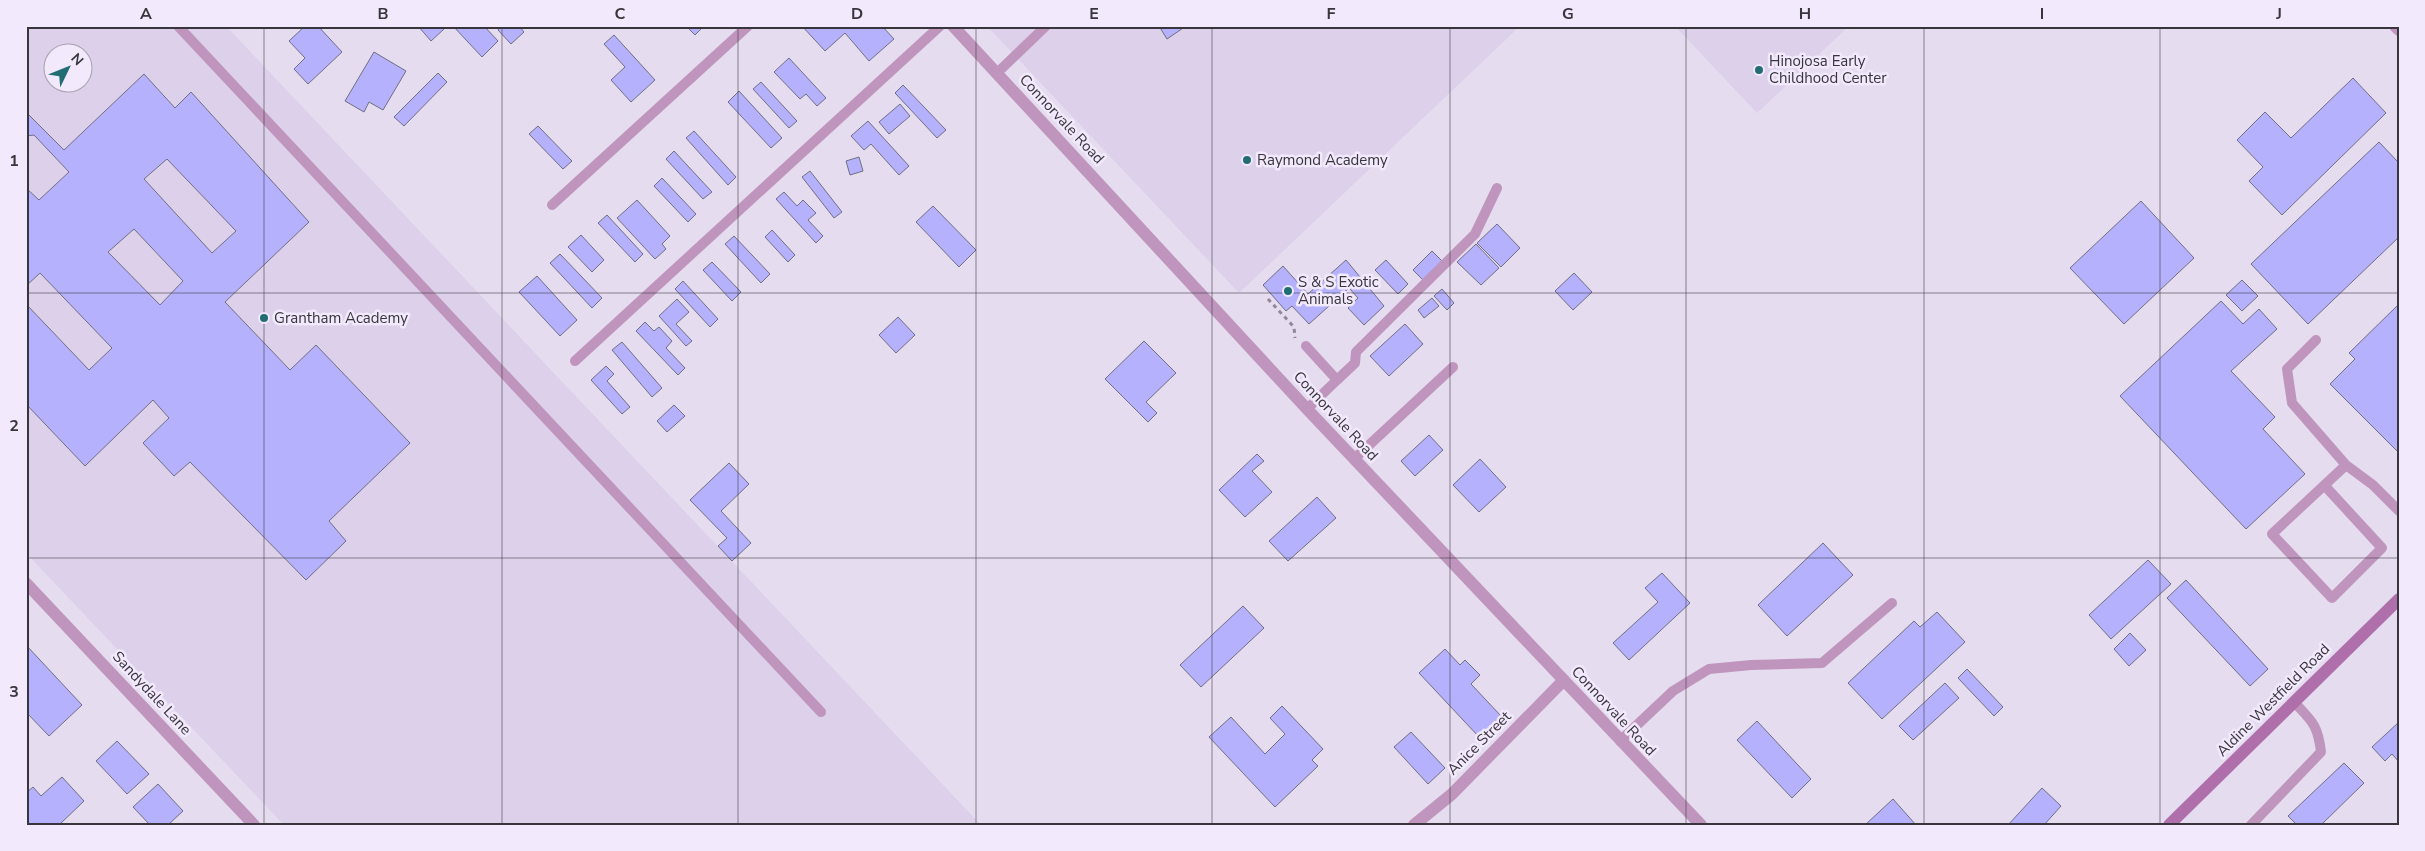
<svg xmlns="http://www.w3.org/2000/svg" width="2425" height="851" font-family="'Nunito Sans',sans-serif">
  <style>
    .built { fill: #dcd0ea; fill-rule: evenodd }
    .building { fill: #b5b1fd; stroke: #706f81; fill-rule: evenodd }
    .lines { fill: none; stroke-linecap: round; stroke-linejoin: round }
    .path { stroke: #908a97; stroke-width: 3; stroke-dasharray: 4 4; stroke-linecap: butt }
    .service { stroke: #c095bd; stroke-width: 10 }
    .minor { stroke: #c095bd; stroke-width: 12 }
    .tertiary { stroke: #c095bd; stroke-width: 12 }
    .secondary { stroke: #ae6fab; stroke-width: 12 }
    .grid { fill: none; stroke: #38353c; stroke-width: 1; stroke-opacity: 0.55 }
    .poi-dot { fill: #226d73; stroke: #f2e9fc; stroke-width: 2 }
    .labels { text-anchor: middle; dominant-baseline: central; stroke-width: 5; stroke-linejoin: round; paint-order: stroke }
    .poi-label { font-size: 15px; fill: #38353c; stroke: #f2e9fc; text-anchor: start }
    .street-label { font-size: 15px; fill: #38353c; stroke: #f2e9fc }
    .neatline { fill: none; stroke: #38353c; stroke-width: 2 }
    .grid-label { font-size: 16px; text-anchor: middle; font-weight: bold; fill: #38353c }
  </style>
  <rect width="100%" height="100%" fill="#e5dcef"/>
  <path class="built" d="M26,26H226L981,825H284L26,553ZM52,52H82V82H52Z
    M987,26H1520L1239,293Z
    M1675,26H1849L1757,113Z"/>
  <path class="building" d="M305,26H318L342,52L308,84L294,69L305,58L289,41Z
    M418,26H441L444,29L431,41Z
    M453,26H484L498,41L482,57Z
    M501,26H519L524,32L511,44L498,30Z
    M686,26H704L695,35Z
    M802,26H882L894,39L869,61L845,33L825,51Z
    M1159,26H1186L1167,39Z
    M614,35L655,80L631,102L611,80L625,67L604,44Z
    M374,52L406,71L383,110L369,102L364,112L345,101Z
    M789,58L826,98L817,106L806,94L800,99L774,72Z
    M438,73L447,82L404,126L394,117Z
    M144,74L175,108L191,92L309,222L225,302L290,370L316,345L410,443L329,521L346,541L306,580L190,462L174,476L143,443L169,418L153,400L85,466L26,404V304L89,370L112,348L40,273L26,286V188L39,200L69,172L34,135L26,136V117L29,115L64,150ZM167,159L236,231L212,253L144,179ZM134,229L183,281L160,305L108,252Z
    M2353,78L2386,113L2282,215L2249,181L2263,167L2237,140L2265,112L2291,138Z
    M761,82L797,121L789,128L753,89Z
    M903,85L946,130L937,138L895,93Z
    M739,91L782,138L771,148L728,102Z
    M900,104L910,116L889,134L879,122Z
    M868,121L909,166L899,175L871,144L864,150L851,136Z
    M538,126L572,161L563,169L529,134Z
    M694,131L736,177L728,185L686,138Z
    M2379,142L2399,163V237L2308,324L2251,264Z
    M674,151L712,192L703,199L666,159Z
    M859,157L863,171L850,175L846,161Z
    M810,171L842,212L834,218L802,177Z
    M662,178L696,214L688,222L654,186Z
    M784,192L797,206L803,200L816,213L808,220L823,236L816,243L776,199Z
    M637,200L670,236L662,244L666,249L655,259L617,218Z
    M2141,201L2194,258L2124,324L2070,268Z
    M933,206L976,250L959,267L916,222Z
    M607,215L643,254L635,262L598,223Z
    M1497,224L1520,248L1501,267L1477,243Z
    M772,230L795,255L788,262L765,237Z
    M581,235L604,260L592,272L568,247Z
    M734,236L770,274L761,283L725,244Z
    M1476,244L1499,268L1481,285L1457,262Z
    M1432,251L1442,261L1423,280L1413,270Z
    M560,254L602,298L592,308L550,263Z
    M1346,260L1384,306L1364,325L1348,308L1358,298L1349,288L1309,324L1292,306L1286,311L1263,285L1283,266L1308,294Z
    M1386,260L1408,284L1398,294L1375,270Z
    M712,262L741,292L732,301L703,270Z
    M1574,273L1592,292L1573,310L1555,291Z
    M537,276L577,320L560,336L519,292Z
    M2242,280L2258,296L2242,311L2226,295Z
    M683,281L718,319L710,327L675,289Z
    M1442,289L1454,303L1447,310L1434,296Z
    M1432,298L1439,306L1424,318L1418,310Z
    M677,299L689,312L676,324L692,341L686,346L659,316Z
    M2221,301L2243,324L2259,309L2277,329L2231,371L2275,417L2263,429L2305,474L2246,529L2120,396Z
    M2399,304V453L2330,384L2355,359L2349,353Z
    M898,317L915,335L896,353L879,335Z
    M645,322L654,331L659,327L672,341L666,348L685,368L678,375L636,331Z
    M1405,324L1423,344L1389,376L1370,356Z
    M1144,341L1176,373L1146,402L1157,413L1148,422L1105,379Z
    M622,342L662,388L652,397L612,350Z
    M606,366L614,374L607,381L630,407L622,414L591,380Z
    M674,405L685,416L667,432L657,421Z
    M1429,435L1443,450L1415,476L1401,461Z
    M1257,454L1264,461L1252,471L1272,492L1245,517L1219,490Z
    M1480,459L1506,487L1479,512L1453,485Z
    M729,463L749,484L721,511L751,543L732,561L718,546L727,538L690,500Z
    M1317,497L1336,518L1288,561L1269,541Z
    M1823,543L1853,575L1787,636L1758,605Z
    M2148,560L2171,584L2111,639L2089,615Z
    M1662,573L1690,603L1629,660L1613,643L1658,602L1645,588Z
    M2186,580L2268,669L2250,686L2167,598Z
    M1243,606L1264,628L1201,687L1180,665Z
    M1937,612L1965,642L1882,719L1848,683L1914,621L1920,627Z
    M2130,633L2146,650L2129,666L2114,649Z
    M26,645L82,705L49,736L26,712Z
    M1445,649L1460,665L1465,660L1480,675L1471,684L1501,716L1479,737L1419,673Z
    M1967,669L2003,707L1994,716L1958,678Z
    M1945,683L1959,698L1913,740L1899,726Z
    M1282,706L1323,749L1312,760L1318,766L1275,807L1209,737L1231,717L1265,754L1285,734L1270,718Z
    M1757,721L1811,779L1792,798L1737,740Z
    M2399,722V762L2392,754L2385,761L2372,747Z
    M1411,732L1445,768L1428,784L1394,747Z
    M117,741L149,774L127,794L96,761Z
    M2344,763L2364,783L2321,825H2297L2288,816Z
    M62,777L84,801L59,825H30L26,820V793L33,787L41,796Z
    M158,784L183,811L168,825H150L133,807Z
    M2042,788L2061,806L2044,825H2008Z
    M1893,799L1916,825H1865Z"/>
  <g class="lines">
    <path class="path" d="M1268,299L1294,327L1295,338"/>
    <path class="service" d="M178,26L821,712
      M997,73L1046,26
      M552,205L748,26
      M2316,340L2287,369L2292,403L2346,465
      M1306,346L1337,380L1307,409
      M575,361L940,26
      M1337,380L1355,363L1356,352L1475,234L1497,188
      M1354,459L1453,367
      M2325,486L2382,548L2332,598L2272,534L2346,465L2373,485L2399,511
      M1620,741L1673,691L1709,669L1751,665L1822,663L1892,603
      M2251,825L2321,752C2318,725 2312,721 2294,702"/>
    <path class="minor" d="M953,26L1307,409L1701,825
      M26,583L254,825
      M1414,825L1452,794L1564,680"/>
    <path class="tertiary" d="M2395,26L2399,30"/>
    <path class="secondary" d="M2169,825L2399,599"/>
  </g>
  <path class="grid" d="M264,26V825M502,26V825M738,26V825M976,26V825M1212,26V825M1450,26V825M1686,26V825M1924,26V825M2160,26V825M26,293H2399M26,558H2399"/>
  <g class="poi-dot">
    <circle cx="1759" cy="70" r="5"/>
    <circle cx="1247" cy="160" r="5"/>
    <circle cx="1288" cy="291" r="5"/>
    <circle cx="264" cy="318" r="5"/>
  </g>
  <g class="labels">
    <g class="poi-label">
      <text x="1769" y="61">Hinojosa Early<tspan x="1769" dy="17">Childhood Center</tspan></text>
      <text x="1257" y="160">Raymond Academy</text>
      <text x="1298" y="282">S &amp; S Exotic<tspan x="1298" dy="17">Animals</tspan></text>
      <text x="274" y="318">Grantham Academy</text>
    </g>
    <g class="street-label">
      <text transform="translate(1062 119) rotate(47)">Connorvale Road</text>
      <text transform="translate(1336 416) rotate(47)">Connorvale Road</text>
      <text transform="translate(152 693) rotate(47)">Sandydale Lane</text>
      <text transform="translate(2273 700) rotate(-45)">Aldine Westfield Road</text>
      <text transform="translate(1614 711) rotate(47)">Connorvale Road</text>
      <text transform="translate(1479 743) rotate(-45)">Anice Street</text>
    </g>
  </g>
  <rect width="2425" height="851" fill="none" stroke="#f2e9fc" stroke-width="55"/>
  <g transform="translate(68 68) rotate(47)"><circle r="24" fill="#f2e9fc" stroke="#a8a1af"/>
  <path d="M0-4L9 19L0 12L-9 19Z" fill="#226d73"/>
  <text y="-8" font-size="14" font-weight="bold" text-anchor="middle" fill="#38353c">N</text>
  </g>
  <rect x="28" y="28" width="2370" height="796" class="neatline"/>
  <g class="grid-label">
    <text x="146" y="19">A</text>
    <text x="383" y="19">B</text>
    <text x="620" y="19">C</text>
    <text x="857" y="19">D</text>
    <text x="1094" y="19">E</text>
    <text x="1331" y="19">F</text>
    <text x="1568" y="19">G</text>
    <text x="1805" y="19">H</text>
    <text x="2042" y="19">I</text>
    <text x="2279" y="19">J</text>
    <text x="14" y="166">1</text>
    <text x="14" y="431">2</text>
    <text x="14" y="697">3</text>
  </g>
</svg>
